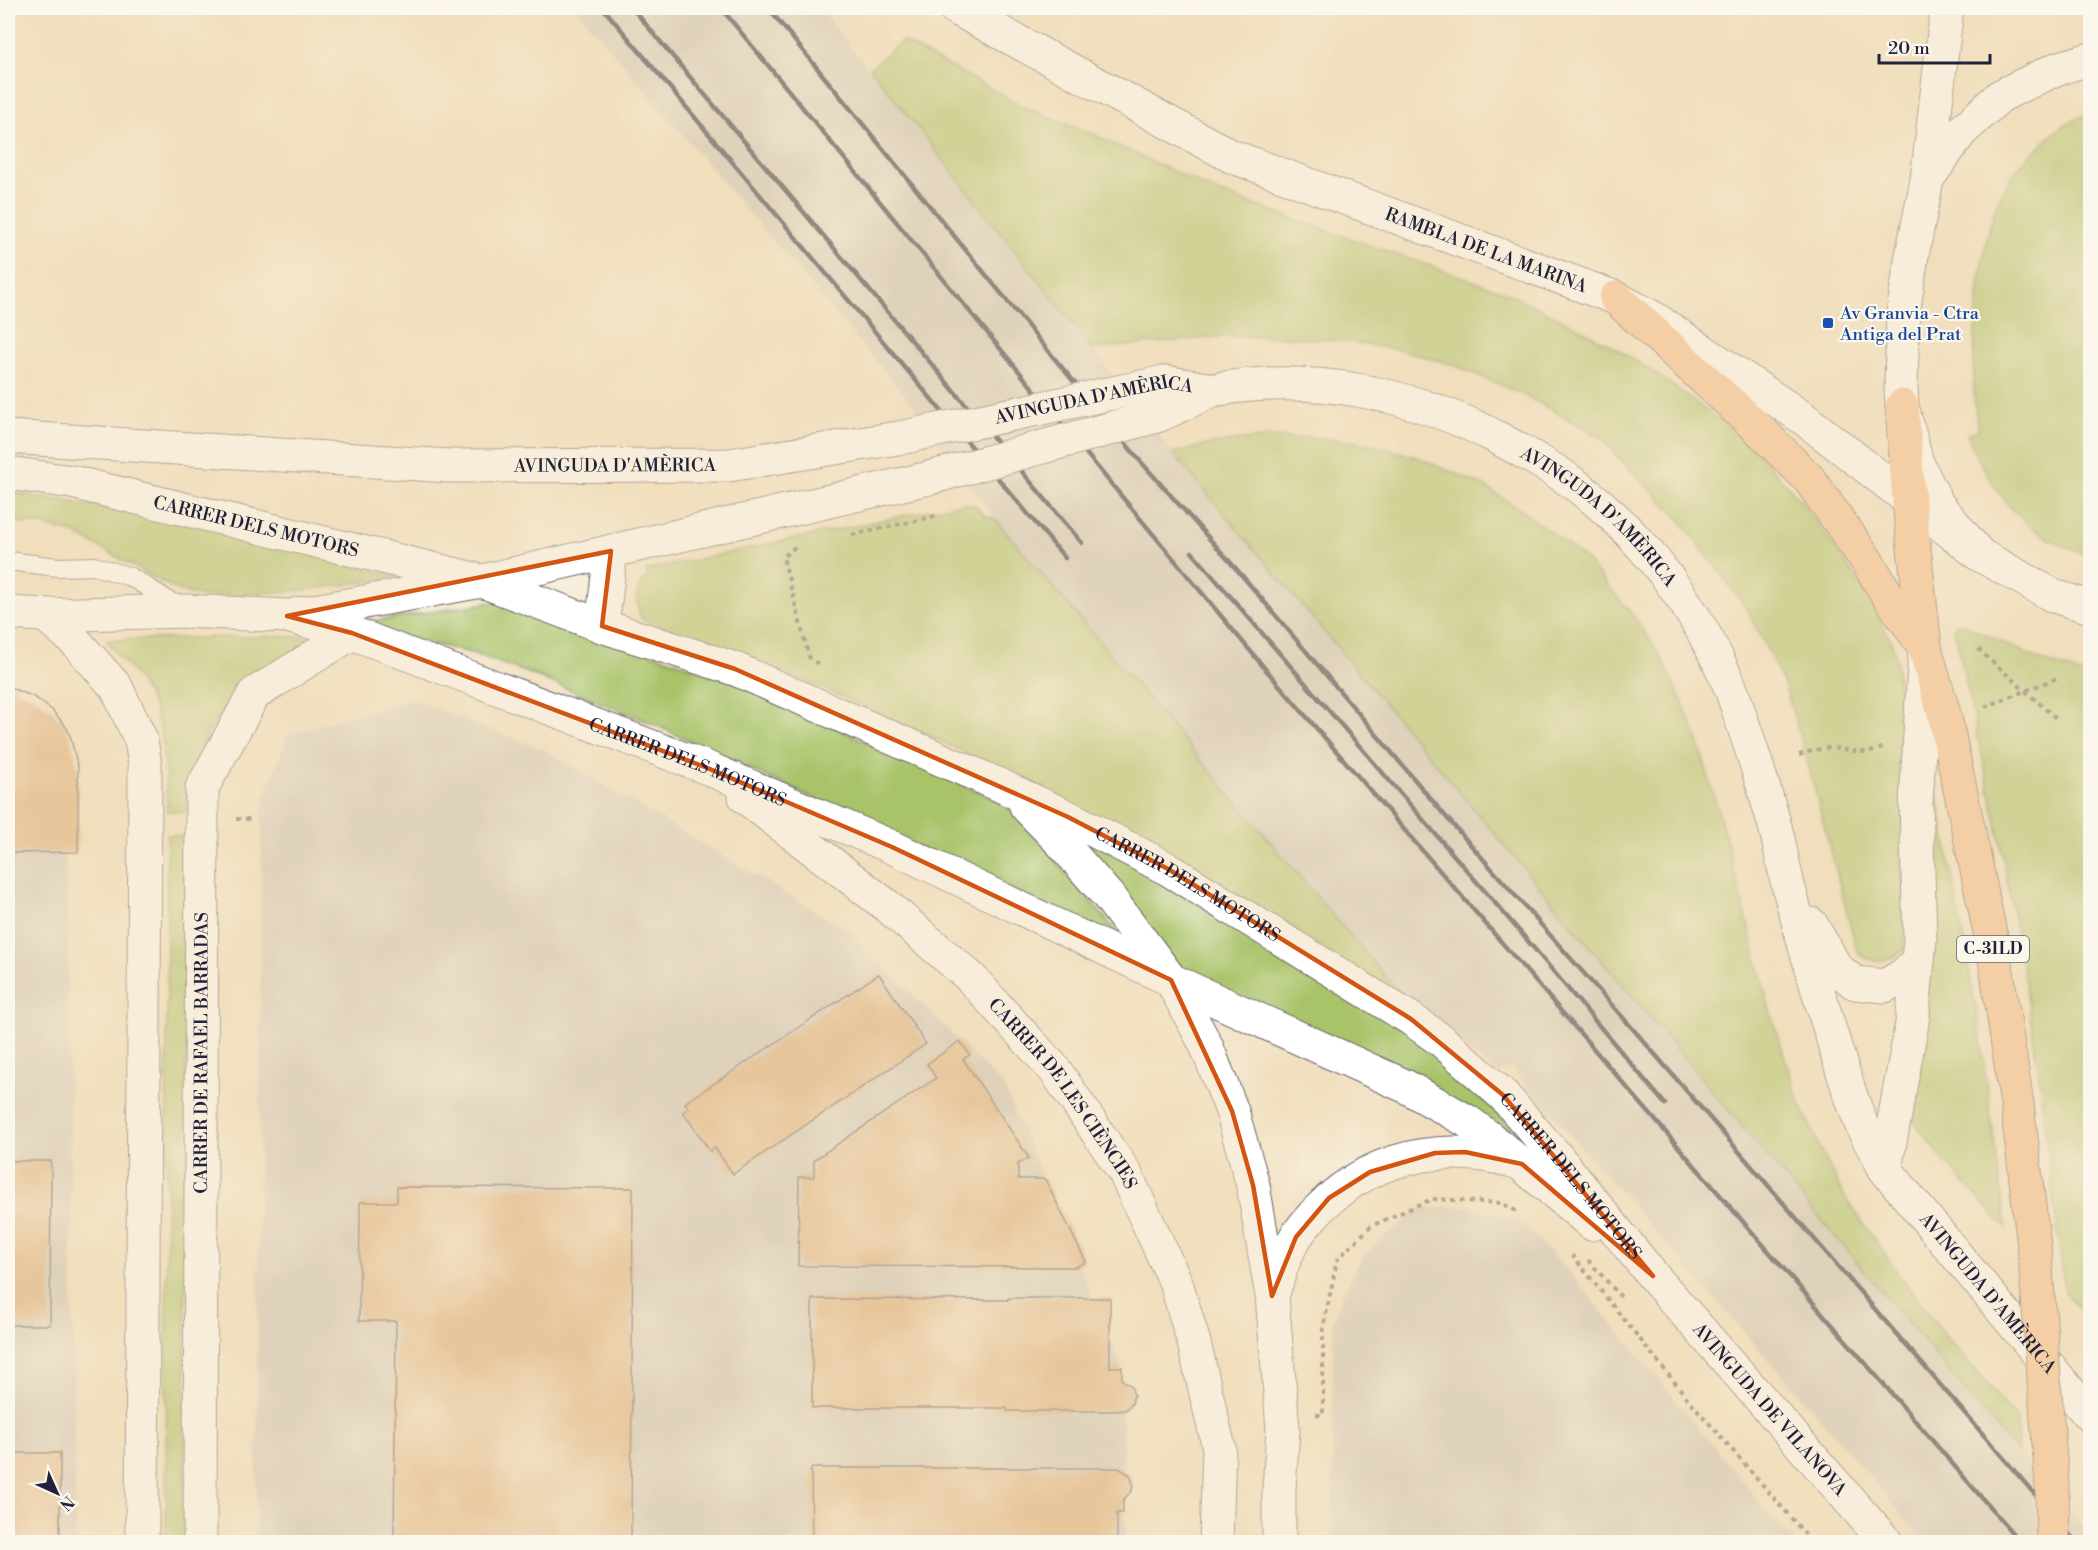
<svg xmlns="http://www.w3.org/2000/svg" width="2098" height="1550" font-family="'Libre Bodoni',serif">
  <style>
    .industrial { fill: #cbc3b8 }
    .green { fill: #a9c369; stroke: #667252; stroke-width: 1.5 }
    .building { fill: #dca974 }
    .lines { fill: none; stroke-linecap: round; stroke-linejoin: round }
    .service-casing { stroke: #6a6468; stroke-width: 20 }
    .minor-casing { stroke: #6a6468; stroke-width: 35 }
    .tertiary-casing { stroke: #6a6468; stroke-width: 35 }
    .motorway-casing { stroke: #6a6468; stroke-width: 35 }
    .path { stroke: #6a6468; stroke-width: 4; stroke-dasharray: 4.5 4.5; stroke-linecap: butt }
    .service { stroke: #fff; stroke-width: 18 }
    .minor { stroke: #fff; stroke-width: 33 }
    .tertiary { stroke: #fff; stroke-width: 33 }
    .motorway { stroke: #f9bc8a; stroke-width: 33 }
    .rail { stroke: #22223b; stroke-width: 4.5 }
    .minor-bridge-casing { stroke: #6a6468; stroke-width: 35; stroke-linecap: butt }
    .motorway-bridge-casing { stroke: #6a6468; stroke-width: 35; stroke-linecap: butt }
    .minor-bridge { stroke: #fff; stroke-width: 33 }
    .motorway-bridge { stroke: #f9bc8a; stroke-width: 33 }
    .marked { fill: none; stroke: #d45411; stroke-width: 4.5; stroke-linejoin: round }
    .transit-dot { fill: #1a4fb4; stroke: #fbf7ec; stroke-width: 2 }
    .labels { text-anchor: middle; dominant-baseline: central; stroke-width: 4.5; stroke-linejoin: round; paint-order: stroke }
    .shield { fill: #fbf7ec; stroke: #636270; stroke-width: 1.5 }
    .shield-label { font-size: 16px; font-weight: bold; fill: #22223b }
    .street-label { font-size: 18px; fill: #22223b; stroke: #fbf7ec }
    .transit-label { font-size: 18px; fill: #164399; stroke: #fbf7ec; text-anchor: start }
  </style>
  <rect width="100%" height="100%" fill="#fbf7ec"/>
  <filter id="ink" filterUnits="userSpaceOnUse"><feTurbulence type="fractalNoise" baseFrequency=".0167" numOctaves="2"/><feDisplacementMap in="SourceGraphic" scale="12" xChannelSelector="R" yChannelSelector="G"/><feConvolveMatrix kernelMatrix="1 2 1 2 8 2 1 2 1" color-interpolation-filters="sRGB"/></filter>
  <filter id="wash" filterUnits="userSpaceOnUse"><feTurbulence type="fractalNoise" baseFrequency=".008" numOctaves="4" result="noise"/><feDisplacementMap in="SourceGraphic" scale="24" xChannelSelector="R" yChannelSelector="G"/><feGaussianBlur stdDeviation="1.35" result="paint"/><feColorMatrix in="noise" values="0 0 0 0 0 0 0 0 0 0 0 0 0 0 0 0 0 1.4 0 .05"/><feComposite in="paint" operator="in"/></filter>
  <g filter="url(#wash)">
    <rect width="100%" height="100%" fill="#f0debc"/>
    <path class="industrial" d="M575,8H820L1093,349L1173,453L2018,1453L2090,1535V1542H1925L1815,1412L1510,1067L1498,1074L1406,1001L995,519L913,405Z
      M8,672H10L65,796L76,1542H8Z
      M410,699L545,750L849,931L1003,1085L1121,1365L1126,1542H256L262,805L288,734Z
      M1470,1207L1519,1221L1569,1271L1793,1542H1332L1333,1322L1342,1295L1363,1255L1419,1208Z"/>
    <path class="green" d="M902,41L1030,110L1090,133L1220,193L1508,293L1575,326L1617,349L1661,377L1725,424L1760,455L1800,500L1855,576L1890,638L1896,657L1904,765V950C1890,963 1870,965 1857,951L1803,745L1784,684L1764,643L1743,603L1678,517L1613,452L1604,439L1530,398L1454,365L1401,350L1343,341L1290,337L1227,336L1093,349L870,68Z
      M2090,114V557C2078,551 2065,546 2052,540C2009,518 1986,477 1967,434L1978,430C1970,383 1974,336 1979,288C1983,258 1987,227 1999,199C2008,177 2024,160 2041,145C2056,130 2069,119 2090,114Z
      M1267,437L1321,438L1370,444L1419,458L1484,486L1524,512L1583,557L1632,614L1660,655L1681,699L1698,740L1727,842L1770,1011L1798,1099L1819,1146L1843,1194L1897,1272L1939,1328L2017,1419L2018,1453L1173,453L1211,444Z
      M8,492L91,505L244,534L399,577L306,590L203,597L184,592L169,586L74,533L36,524L8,522Z
      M963,503L976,506L985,516L995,519L1406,1001L962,751L822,688L641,619C636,602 633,589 648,576L647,570Z
      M500,601L732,681L1001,802L1017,815L1127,944L658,726L534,675L475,654L368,628L369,622Z
      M1961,623L2040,660L2090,677V1321L2065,1293L2039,1076L2021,956L1996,820L1954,628L1956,624Z
      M278,636L303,637L312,640L239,693C203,731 192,760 186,812L167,811C166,765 166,720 139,680C130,666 114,655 107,640Z
      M1929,748L1978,1020L2006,1228L1940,1156L1908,1114Z
      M1079,833L1409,1031L1535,1148L1528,1155L1182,971L1075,837Z
      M167,835L187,836L185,1542H166Z"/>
    <g id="blocks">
      <path class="building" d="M8,687L32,696L52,710L67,728L71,739L78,768V852L8,853Z
        M879,974L926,1044L733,1174L715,1148L710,1151L683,1112L689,1108L685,1103Z
        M960,1041L970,1055L963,1059L1029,1158L1018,1164V1179H1045L1086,1262L1075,1267L798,1266L799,1177H814V1160L936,1078L927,1064Z
        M8,1161H51L50,1325H8Z
        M397,1187L633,1188L631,1542H394L396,1321H359L360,1202H397Z
        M1008,1298H1110V1367H1122V1380L1131,1386L1134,1395L1132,1403L1129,1407L1125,1410L1117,1411H1007V1408H812V1299L1008,1300Z
        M8,1453H60V1542H8Z
        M811,1468H1119L1130,1475L1133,1483L1132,1491L1123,1500V1513H1117V1542H812Z
        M1454,1539H1738L1741,1542H1454Z"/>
    </g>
  </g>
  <g filter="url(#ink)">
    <use href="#blocks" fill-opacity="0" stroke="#6a6468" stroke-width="1.5"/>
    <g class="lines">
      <g class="service-casing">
        <path id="service" d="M8,561L58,567L94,566L131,577L180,608"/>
      </g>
      <g class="minor-casing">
        <g id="minor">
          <path id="s1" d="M1213,390C1311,373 1410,392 1498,438C1520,450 1542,462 1563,476C1634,524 1690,598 1725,675C1733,691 1737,708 1743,724C1754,757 1765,790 1774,823C1780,844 1783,865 1788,885C1801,934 1815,982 1830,1030C1840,1063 1850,1097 1863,1128C1870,1142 1878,1156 1885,1169L2090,1416"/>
          <path id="s2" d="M8,437L449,466L729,465L904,437"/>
          <path id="s3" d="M8,473L72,482L482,581L602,626L735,669L997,784L1068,817L1168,869L1411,1019L1442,1041L1503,1095L1557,1157L1653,1276L1886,1542"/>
          <path id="s4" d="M8,613L45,615L185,611L287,616L352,633L705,767L892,847L1171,980L1405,1086L1467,1121L1490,1138L1592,1224"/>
          <path d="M297,614L482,581L929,478"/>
          <path d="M45,615L75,641L116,687L141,740L145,765L142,1542"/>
          <path d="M602,626L611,551"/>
          <path id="s5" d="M745,797L886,905L970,977L1055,1070L1125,1173L1176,1283L1194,1343L1219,1448L1216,1542"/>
          <path d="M1026,806L1060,841L1109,897L1171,980L1206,1045L1232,1111L1253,1185L1272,1296L1283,1429L1279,1489V1542"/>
          <path d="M1811,924L1837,969L1855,983L1885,986L1903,975L1918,961"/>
          <path d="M1885,1169L1912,1023L1920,939L1916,803L1925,649"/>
          <path d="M1273,1294C1279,1274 1285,1253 1297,1235C1350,1162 1430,1138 1516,1162"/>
          <path id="s6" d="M200,1542L202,788L254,694L352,633"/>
        </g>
      </g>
      <g class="tertiary-casing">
        <g id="tertiary">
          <path id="s7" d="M955,8L1231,156L1616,298L1652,317L1803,418L1980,555"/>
          <path d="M1947,8L1927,180L1912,255L1903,314L1901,388L1902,406L1917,463L1938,505L1980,555L2054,596L2090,607"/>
          <path d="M1928,178L1961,132L2000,96L2056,69L2090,59"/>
        </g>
      </g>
      <g class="motorway-casing">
        <path id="motorway" d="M1616,298L1763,433L1809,479L1865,558L1885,591L1923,645
          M1902,406L1909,502L1925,648L1945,717L1994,952L2017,1104L2035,1255"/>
      </g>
      <path class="path" d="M852,535L936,516
        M795,547L783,557L809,657L818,664
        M1978,649L2057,719
        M1985,707L2057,678
        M1799,755C1808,752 1817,749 1827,748C1845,747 1867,758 1883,747
        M236,819H252
        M1572,1255L1689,1400L1812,1542
        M1588,1260L1621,1297
        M1316,1415H1323V1329L1337,1260L1371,1226L1432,1199L1501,1203L1518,1212"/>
      <use href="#service" class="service"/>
      <use href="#minor" class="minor"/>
      <use href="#tertiary" class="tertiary"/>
      <use href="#motorway" class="motorway"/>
      <path class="rail" d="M603,8L1065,558
        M632,8L1082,543
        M721,8L1108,480L1267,671L2020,1542
        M768,8L1049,352L1142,463L1239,572L1447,818L1640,1037L2076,1542
        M1192,552L1527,940L1665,1104"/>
      <g class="minor-bridge-casing">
        <g id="minor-bridge">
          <path id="s8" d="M904,437L1165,382L1213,390"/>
          <path d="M929,478L1160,415L1213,390"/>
        </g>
      </g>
      <g class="motorway-bridge-casing">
        <path id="motorway-bridge" d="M2035,1255L2052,1486L2053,1542"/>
      </g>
      <use href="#minor-bridge" class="minor-bridge"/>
      <use href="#motorway-bridge" class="motorway-bridge"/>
    </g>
  </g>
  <path d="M0 0H2098V1550H0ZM611,551L602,626L735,669L1068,817L1168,869L1411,1019L1503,1095L1653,1276L1522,1164L1465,1152L1435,1153L1370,1172L1329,1198L1296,1237L1272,1296L1253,1185L1232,1111L1171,980L892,847L705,767L352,633L287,616Z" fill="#f0debc" fill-opacity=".55" fill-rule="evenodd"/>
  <path class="marked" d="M611,551L602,626L735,669L1068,817L1168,869L1411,1019L1503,1095L1653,1276L1522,1164L1465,1152L1435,1153L1370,1172L1329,1198L1296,1237L1272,1296L1253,1185L1232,1111L1171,980L892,847L705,767L352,633L287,616Z"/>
  <rect class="transit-dot" x="1822" y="317" width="12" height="12" rx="3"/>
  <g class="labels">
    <rect class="shield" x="1957" y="936" width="72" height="26" rx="4.5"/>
    <g class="shield-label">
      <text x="1993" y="949">C-31LD</text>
    </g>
    <g class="street-label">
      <text stroke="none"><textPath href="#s7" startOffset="585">RAMBLA DE LA MARINA</textPath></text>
      <text stroke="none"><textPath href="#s8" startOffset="194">AVINGUDA D'AMÈRICA</textPath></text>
      <text stroke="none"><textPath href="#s2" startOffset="608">AVINGUDA D'AMÈRICA</textPath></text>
      <text stroke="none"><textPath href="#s1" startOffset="423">AVINGUDA D'AMÈRICA</textPath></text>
      <text stroke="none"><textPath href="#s3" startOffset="254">CARRER DELS MOTORS</textPath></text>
      <text stroke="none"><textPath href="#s4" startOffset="706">CARRER DELS MOTORS</textPath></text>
      <text stroke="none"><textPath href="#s3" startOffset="1256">CARRER DELS MOTORS</textPath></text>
      <text stroke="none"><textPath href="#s6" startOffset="489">CARRER DE RAFAEL BARRADAS</textPath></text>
      <text stroke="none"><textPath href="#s5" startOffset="438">CARRER DE LES CIÈNCIES</textPath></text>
      <text stroke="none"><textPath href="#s3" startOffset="1742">CARRER DELS MOTORS</textPath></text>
      <text stroke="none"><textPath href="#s1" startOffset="1311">AVINGUDA D'AMÈRICA</textPath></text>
      <text stroke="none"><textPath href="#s3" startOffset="2049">AVINGUDA DE VILANOVA</textPath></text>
    </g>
    <g class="transit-label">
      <text x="1840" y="313">Av Granvia - Ctra<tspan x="1840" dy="21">Antiga del Prat</tspan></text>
    </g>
  </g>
  <rect width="2098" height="1550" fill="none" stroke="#fbf7ec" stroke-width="30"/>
  <g transform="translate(57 1493) rotate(135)" stroke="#fbf7ec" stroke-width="4.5" paint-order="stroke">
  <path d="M0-4.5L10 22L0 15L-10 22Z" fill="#22223b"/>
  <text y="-9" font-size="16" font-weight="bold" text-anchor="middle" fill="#22223b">N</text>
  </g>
  <path d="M1879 54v9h111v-9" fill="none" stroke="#22223b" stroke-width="3"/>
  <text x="1888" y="54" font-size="18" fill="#22223b" stroke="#fbf7ec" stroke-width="4.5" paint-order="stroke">20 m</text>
</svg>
